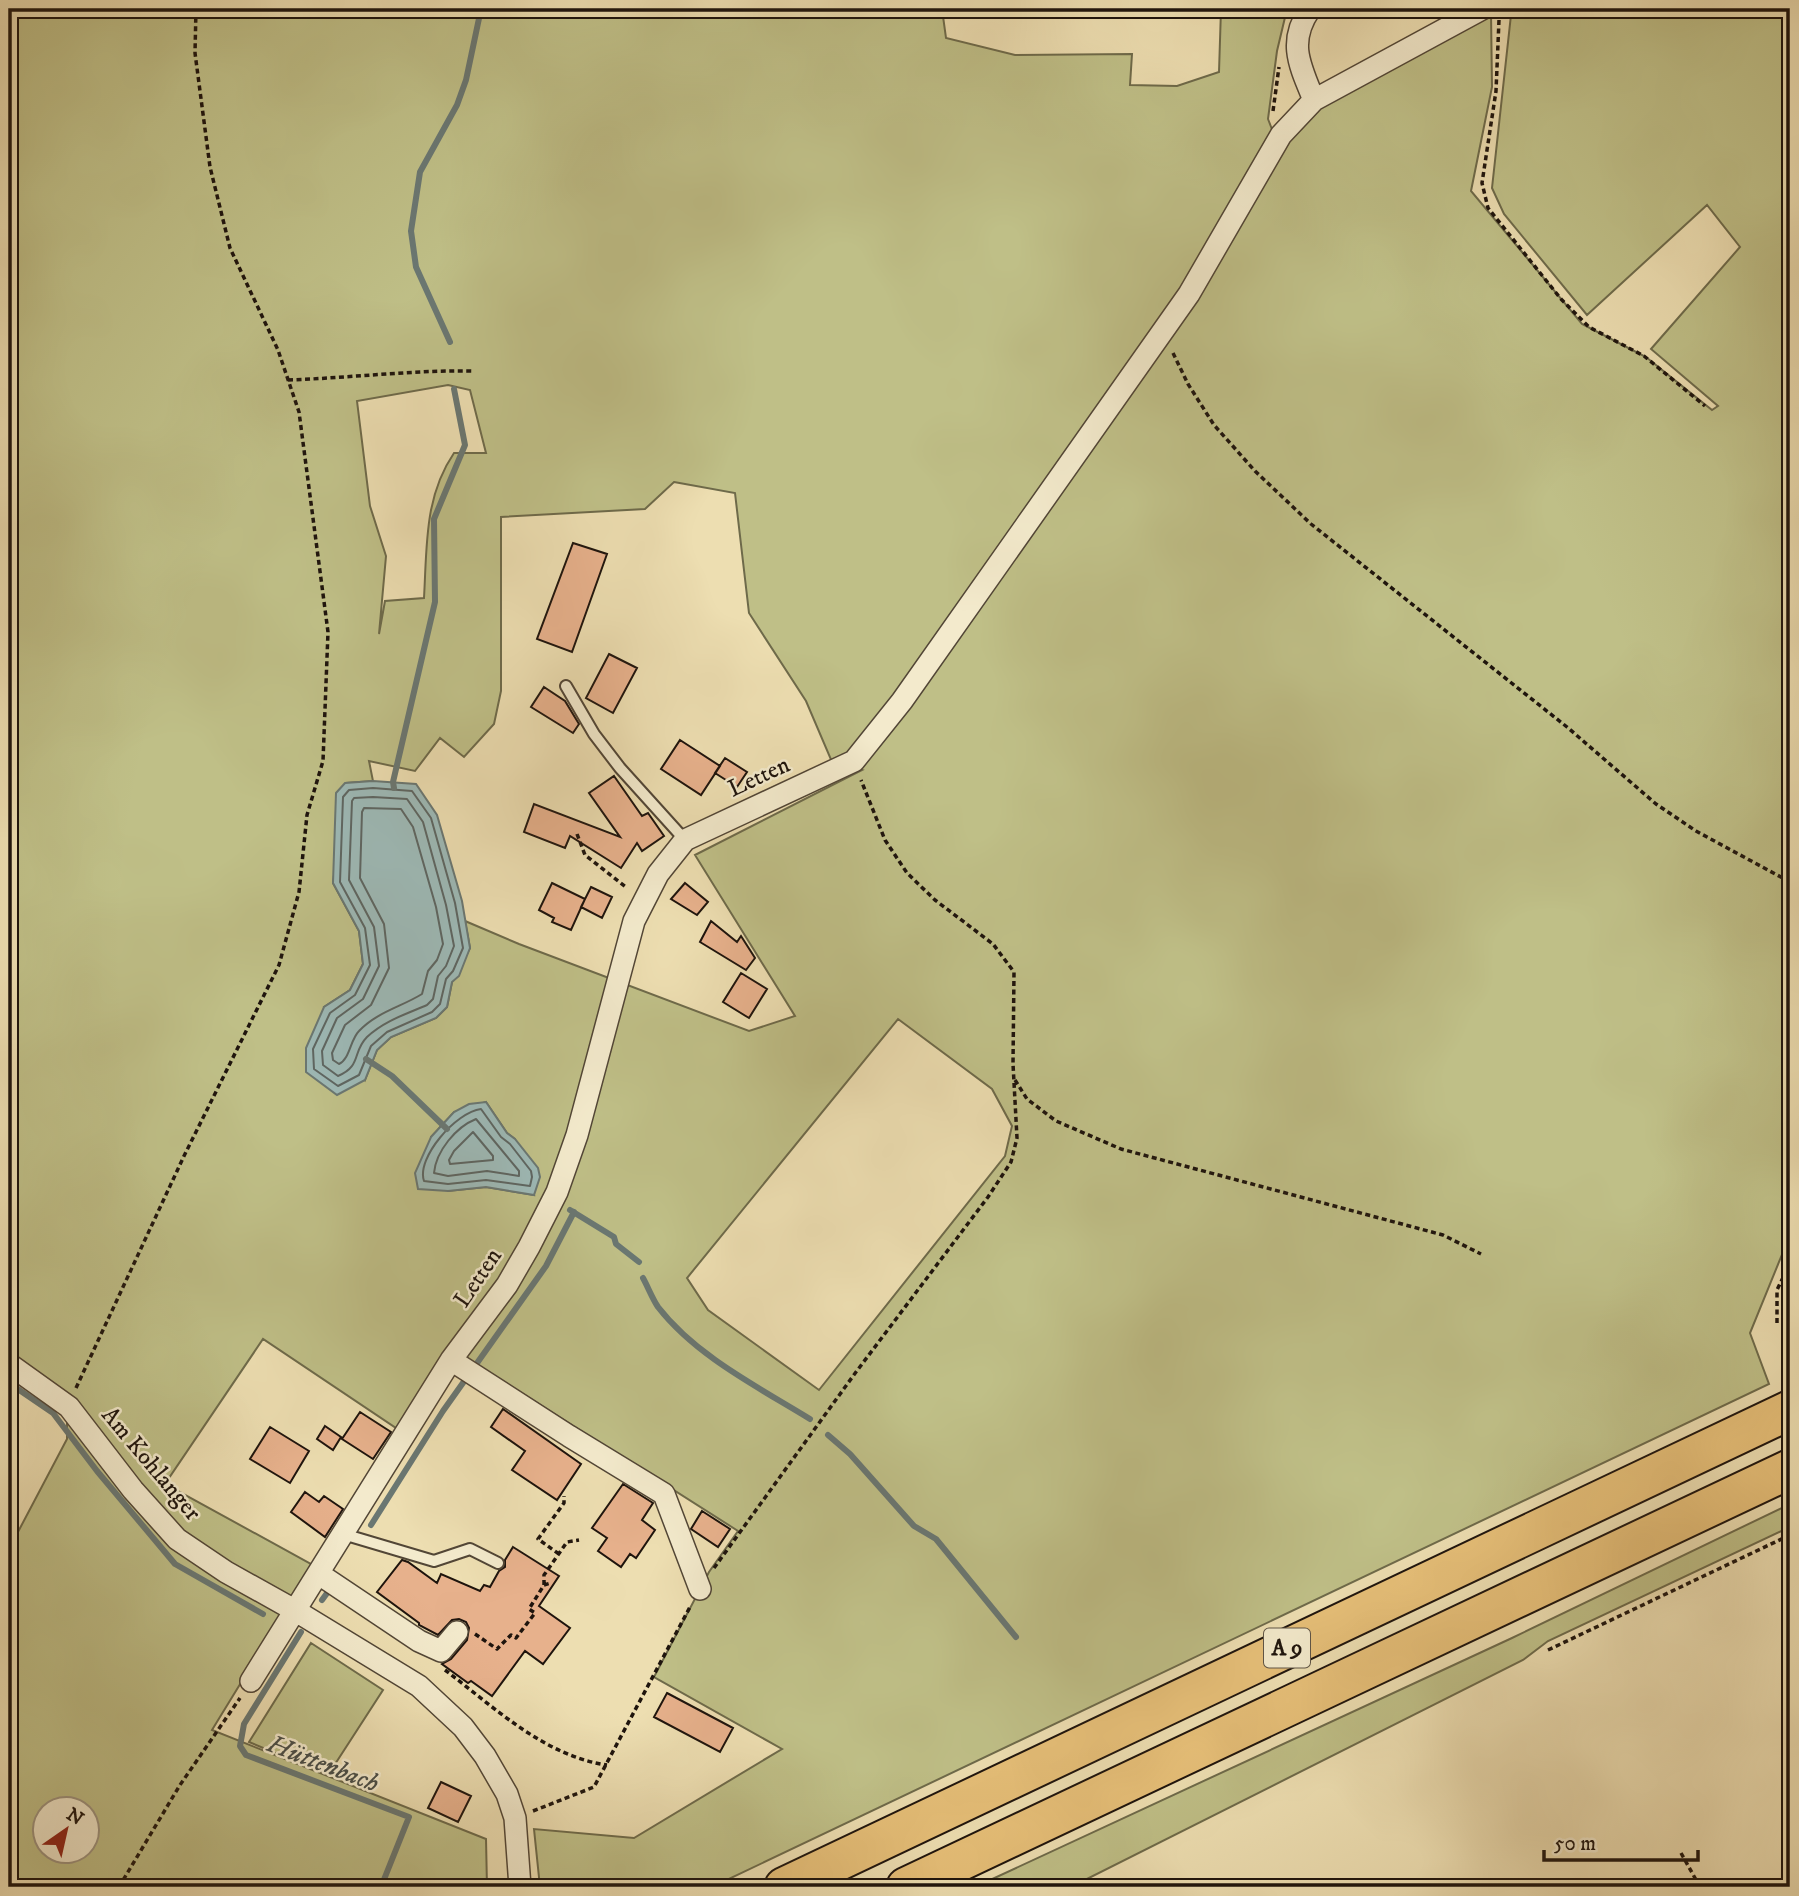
<svg xmlns="http://www.w3.org/2000/svg" width="1799" height="1896" font-family="'IM FELL DW Pica',serif">
  <style>
    .green { fill: #bfbf87; stroke: #6e6a4a; stroke-width: 2; fill-rule: evenodd }
    .water { fill: #9db9b6; stroke: #6a7772; stroke-width: 2 }
    .lines { fill: none; stroke-linecap: round; stroke-linejoin: round }
    .shore { stroke: #5e6662; stroke-width: 2 }
    .stream { stroke: #6a7772; stroke-width: 6 }
    .building { fill: #e7b18c; stroke: #1e140d; stroke-width: 2 }
    .service-casing { stroke: #524636; stroke-width: 14 }
    .minor-casing { stroke: #524636; stroke-width: 24 }
    .motorway-casing { stroke: #1e140d; stroke-width: 42 }
    .path { stroke: #1e140d; stroke-width: 3.5; stroke-dasharray: 5 3.5; stroke-linecap: butt }
    .service { stroke: #f3eacc; stroke-width: 10 }
    .minor { stroke: #f3eacc; stroke-width: 21 }
    .motorway { stroke: #e6bf78; stroke-width: 38 }
    .labels { text-anchor: middle; dominant-baseline: central; stroke-width: 5; stroke-linejoin: round; paint-order: stroke }
    .shield { fill: #f3eacc; stroke: #5e5446; stroke-width: 2 }
    .shield-label { font-size: 23px; font-weight: bold; fill: #1e140d }
    .street-label { font-size: 24px; fill: #1e140d; stroke: #f3eacc }
    .water-label { font-size: 26px; font-style: italic; fill: #4a4e48; stroke: #f3eacc }
  </style>
  <rect width="100%" height="100%" fill="#eddeb1"/>
  <filter id="stains"><feTurbulence type="fractalNoise" baseFrequency=".00286" numOctaves="4"/><feColorMatrix values="0 0 0 0 .2 0 0 0 0 .09 0 0 0 0 .02 0 0 0 .5 -.17"/></filter>
  <radialGradient id="worn" r=".72"><stop offset=".6" stop-color="#630" stop-opacity="0"/><stop offset="1" stop-color="#630" stop-opacity=".3"/></radialGradient>
  <path class="green" d="M9,9H942L946,38L1015,55L1132,54L1130,85L1177,86L1219,72L1221,9H1287L1277,51L1268,119L1280,150L1299,124L1352,83L1491,12L1492,87L1471,191L1582,324L1646,357L1712,410L1718,406L1651,349L1740,247L1707,205L1587,315L1504,214L1492,188L1511,15L1522,9H1790V1235L1750,1333L1769,1384L712,1887H540L534,1829L634,1838L782,1749L654,1677L709,1572L738,1531L465,1357L411,1438L263,1339L165,1484L313,1565L212,1730L486,1839L487,1887H9V1549L67,1439V1396L9,1358ZM448,385L470,390L486,453H454C424,497 427,547 424,598L385,601L379,634L386,556L370,506L357,401ZM674,482L735,493L749,613L806,701L832,762L862,770L695,855L795,1016L749,1031L519,944L465,921L470,948L452,982L447,1007L436,1018L391,1037L377,1050L365,1080L324,1007L350,990L363,964L359,931L333,883L346,783L373,781L369,761L415,771L440,738L464,757L494,724L501,691V517L645,509ZM898,1019L992,1089L1012,1126L1005,1156L819,1390L708,1310L687,1278ZM486,1102L507,1133L515,1139L534,1195L486,1187L448,1191L431,1137L454,1112ZM46,1808H88V1850H46Z
    M1790,1504V1527L1548,1641L1523,1660L1071,1887H975L1512,1638Z
    M311,1643L383,1690L328,1775L249,1742Z"/>
  <path class="water" d="M373,781L416,784L437,815L462,901L470,948L459,976L452,982L447,1007L436,1018L391,1037L377,1050L365,1080L337,1095L306,1072V1048L324,1007L350,990L363,964L359,931L333,883L336,793L345,783Z
    M486,1102L507,1133L515,1139L538,1168L540,1177L534,1195L486,1187L448,1191L418,1189L415,1173L431,1137L454,1112L469,1104Z"/>
  <g class="lines">
    <path class="shore" d="M373,788L412,791L431,818L455,903L463,948L453,971L446,979L440,1004L432,1012L387,1032L371,1046L359,1075L338,1086L314,1069L313,1049L330,1013L355,995L370,965L365,928L340,882L343,797L349,790Z
      M373,797L407,799L423,822L446,905L454,946L446,966L438,976L433,999L427,1005C406,1014 384,1021 367,1037C352,1052 362,1066 338,1076L323,1065L322,1051L337,1018L363,999L379,966L374,927L349,880L352,801L354,798Z
      M364,808L401,809L413,827L436,907L443,944L437,960L428,971L422,994C401,1007 377,1012 359,1031C350,1040 350,1059 339,1064L333,1060L332,1053L345,1025L371,1005L389,968L384,924L360,878L362,812Z
      M481,1109L501,1137L510,1144L531,1171L532,1177L530,1186L486,1180L448,1184L424,1181C416,1158 456,1112 481,1109Z
      M476,1119L519,1171V1176L487,1171L448,1176L434,1173C436,1151 456,1127 476,1119Z
      M473,1132L493,1156V1160L450,1164L449,1160L454,1151Z"/>
    <path class="stream" d="M450,342L416,267L411,231L420,172L457,105L466,80L481,9
      M394,788L393,782L435,602L434,519L465,445L454,389
      M366,1059L392,1076L447,1129
      M570,1210L614,1237L616,1244L639,1262
      M643,1278C648,1287 652,1298 658,1307C696,1356 758,1387 810,1419
      M9,1383L53,1413L97,1471L175,1564L263,1614
      M828,1435L850,1454L914,1526L936,1539L1016,1637
      M371,1525L443,1411L546,1266L574,1212
      M322,1600L330,1589
      M301,1632L244,1724L240,1746L246,1755L409,1817L381,1887"/>
  </g>
  <path class="building" d="M573,543L607,554L572,652L537,639Z
    M609,654L637,668L613,713L586,698Z
    M544,687L565,701L579,724L573,733L531,707Z
    M680,740L720,766L701,795L661,769Z
    M725,758L747,772L737,787L715,773Z
    M614,776L642,816L648,813L664,836L642,851L637,843L621,868L570,836L565,848L524,832L534,804L620,837L589,793Z
    M552,883L585,899L571,930L552,922L554,918L539,910Z
    M685,883L708,902L697,915L671,899Z
    M591,887L612,897L602,918L581,907Z
    M711,921L737,942L741,936L755,958L746,970L700,942Z
    M741,973L767,989L749,1018L723,1002Z
    M503,1409L581,1464L557,1500L512,1470L525,1451L491,1427Z
    M360,1412L391,1432L373,1459L342,1439Z
    M325,1426L341,1437L333,1450L317,1439Z
    M270,1427L309,1451L290,1483L250,1459Z
    M623,1484L653,1503L642,1520L655,1530L636,1558L630,1554L621,1567L598,1551L607,1538L592,1528Z
    M305,1492L319,1502L324,1496L343,1509L325,1537L291,1512Z
    M702,1511L730,1529L718,1547L691,1529Z
    M513,1547L559,1576L539,1606L570,1628L543,1664L525,1651L492,1696L471,1681L468,1683L442,1664L451,1659L467,1640L469,1628L466,1622L459,1619L452,1620L438,1635L419,1625V1623L377,1592L402,1560L408,1562L437,1583L441,1574L480,1591L484,1585L490,1587L499,1571L505,1567V1560Z
    M667,1693L733,1728L720,1752L654,1717Z
    M441,1782L471,1796L458,1822L428,1808Z"/>
  <g class="lines">
    <g class="service-casing">
      <path id="service" d="M566,686L594,734L620,768L685,840
        M343,1534L434,1561L470,1549L498,1563"/>
    </g>
    <g class="minor-casing">
      <path id="minor" d="M1310,9C1287,42 1300,66 1314,100
        M451,1360L569,1436L664,1494L700,1589
        M9,1364L69,1407L133,1490L177,1539L226,1572L296,1611L419,1686L463,1727L485,1756L507,1794L515,1818L520,1887
        M319,1574L419,1641L441,1651L457,1632
        M251,1681L451,1360L507,1285L529,1247L557,1192L577,1135L634,921L658,874L685,840L854,761L902,701L1189,294L1281,135L1314,100L1482,9"/>
    </g>
    <g class="motorway-casing">
      <path id="motorway" d="M784,1887L1790,1410
        M906,1887L1790,1469"/>
    </g>
    <path class="path" d="M1499,20L1496,91L1482,183L1488,208L1561,299L1589,327L1644,356L1705,406
      M1273,111L1279,67
      M1173,353L1188,384L1214,425L1255,471L1311,524L1567,727L1656,804L1696,831L1790,882
      M288,380C350,378 411,370 472,371
      M577,834L585,855L627,888
      M1015,1080L1027,1099L1056,1121L1121,1149L1443,1235L1481,1254
      M1777,1323V1290L1790,1263
      M76,1388L184,1156L279,965L299,892L307,815L323,761L328,632L299,412L278,350L230,248L210,167L195,53L196,9
      M559,1554L538,1539L564,1503V1496
      M714,1568L856,1372L988,1197L1011,1162L1017,1138L1013,1064L1014,972L993,944L935,900L907,873L885,840L861,780
      M544,1585V1575L567,1542L579,1540
      M475,1634L497,1649L511,1635L516,1638L535,1613L529,1609L544,1585L551,1583
      M1548,1650L1790,1535
      M445,1670C494,1707 544,1756 607,1765
      M533,1811L594,1787L690,1607
      M1681,1853L1700,1887
      M119,1887L180,1785L240,1698"/>
    <use href="#service" class="service"/>
    <use href="#minor" class="minor"/>
    <use href="#motorway" class="motorway"/>
  </g>
  <g class="labels">
    <rect class="shield" x="1264" y="1628.5" width="46" height="39" rx="5"/>
    <g class="shield-label">
      <text x="1287" y="1648">A 9</text>
    </g>
    <g class="street-label">
      <text transform="translate(759 777) rotate(-25)">Letten</text>
      <text transform="translate(478 1278) rotate(-56)">Letten</text>
      <text transform="translate(151 1464) rotate(50)">Am Kohlanger</text>
    </g>
    <g class="water-label">
      <text transform="translate(323 1764) rotate(21)">Hüttenbach</text>
    </g>
  </g>
  <rect width="1799" height="1896" fill="none" stroke="#eddeb1" stroke-width="35"/>
  <rect x="10" y="10" width="1778" height="1875" fill="none" stroke="#1e140d" stroke-width="3.5"/>
  <rect x="18" y="18" width="1764" height="1861" fill="none" stroke="#1e140d" stroke-width="2"/>
  <g transform="translate(66 1830) rotate(34)"><circle r="33" fill="#f3eacc" stroke="#9e9480" stroke-width="2"/>
  <path d="M0-5L12 26L0 18L-12 26Z" fill="#8f2418"/>
  <text y="-10" font-size="19" font-weight="bold" text-anchor="middle" fill="#1e140d">N</text>
  </g>
  <path d="M1544 1850v10h154v-10" fill="none" stroke="#1e140d" stroke-width="3.5"/>
  <text x="1554" y="1850" font-size="21" fill="#1e140d" stroke="#f3eacc" stroke-width="5" paint-order="stroke">50 m</text>
  <rect width="100%" height="100%" filter="url(#stains)"/>
  <rect width="100%" height="100%" fill="url(#worn)"/>
</svg>
